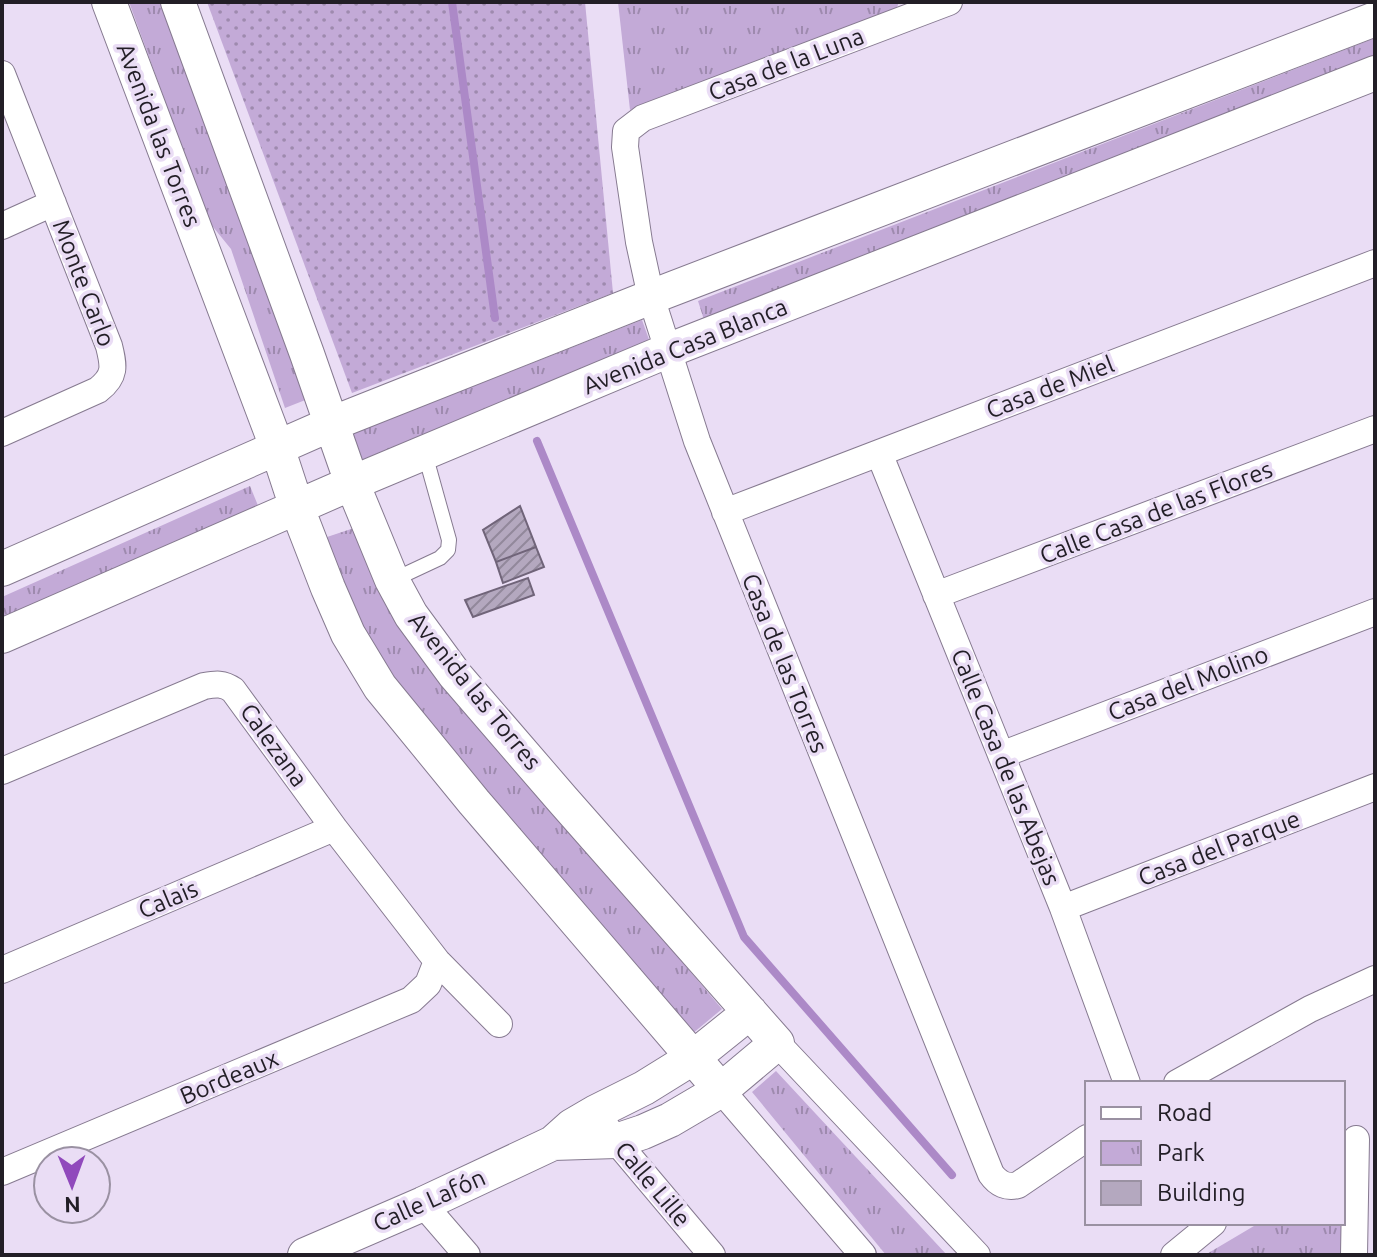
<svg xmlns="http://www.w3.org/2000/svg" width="1377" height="1257" font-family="Ubuntu,sans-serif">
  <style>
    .grass { fill: url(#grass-dots) }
    .park { fill: url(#park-tufts) }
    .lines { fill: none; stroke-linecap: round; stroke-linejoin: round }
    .stream { stroke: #ac89c7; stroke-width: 8 }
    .building { fill: url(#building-hatch); stroke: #706479; stroke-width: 2 }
    .service-casing { stroke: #867a90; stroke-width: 16 }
    .minor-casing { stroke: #867a90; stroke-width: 28 }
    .tertiary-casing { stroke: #867a90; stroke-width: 36 }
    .service { stroke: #fff; stroke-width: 14 }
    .minor { stroke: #fff; stroke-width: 26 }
    .tertiary { stroke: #fff; stroke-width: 34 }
    .labels { text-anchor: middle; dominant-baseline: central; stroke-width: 7; stroke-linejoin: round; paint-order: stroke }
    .street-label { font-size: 24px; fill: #221e26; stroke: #eaddf5 }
  </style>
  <defs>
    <pattern id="grass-dots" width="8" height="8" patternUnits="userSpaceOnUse" patternTransform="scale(2)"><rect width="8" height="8" fill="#c3aad7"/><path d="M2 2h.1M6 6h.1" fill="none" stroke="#9e8aae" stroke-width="1.8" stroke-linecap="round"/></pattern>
    <pattern id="park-tufts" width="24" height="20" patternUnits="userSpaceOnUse" patternTransform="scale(2)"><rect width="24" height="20" fill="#c3aad7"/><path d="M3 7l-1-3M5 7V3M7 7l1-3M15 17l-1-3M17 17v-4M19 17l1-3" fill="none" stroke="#9e8aae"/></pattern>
    <pattern id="building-hatch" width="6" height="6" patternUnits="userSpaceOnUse" patternTransform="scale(2)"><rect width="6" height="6" fill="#b4a8bf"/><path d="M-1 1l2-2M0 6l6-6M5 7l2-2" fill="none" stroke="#92889b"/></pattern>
  </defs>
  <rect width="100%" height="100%" fill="#eaddf5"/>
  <path class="grass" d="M207,2H585L613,293L352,393Z"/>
  <path class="park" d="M129,2H167L313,397L285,408L231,249L209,222Z
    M618,2H899L896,10L630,110Z
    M1375,38V56L705,323L698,301Z
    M642,320L652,348L359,461L351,434Z
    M250,486L261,513L2,625V597Z
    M357,527L400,629L722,1009L692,1034L369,652L327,537Z
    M776,1071L947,1255H886L752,1092Z
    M1259,1223H1342V1255H1205Z"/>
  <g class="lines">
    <path class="stream" d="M452,2L495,318
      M537,441L744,937L952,1175"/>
  </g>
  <path class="building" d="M520,506L536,547L496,562L483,530Z
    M536,547L544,567L503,583L496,562Z
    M528,578L534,595L473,617L465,600Z"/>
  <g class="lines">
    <g class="service-casing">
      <path id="service" d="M393,580L440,558L448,550L449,540L425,454"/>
    </g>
    <g class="minor-casing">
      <path id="minor" d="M949,2L643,118L626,131L625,147L639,242L651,297L697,441L991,1174C998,1184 1007,1188 1018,1185L1087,1138
        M2,74L109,346C114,366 116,376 98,390L2,433
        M2,226L53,203
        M879,453L1063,908L1127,1083
        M725,512L1375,263
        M936,595L1375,429
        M1001,755L1375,612
        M2,771L204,686C216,684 223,683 233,690L334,828L437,961L499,1024
        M1063,908L1375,787
        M2,970L334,828
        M777,1043L977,1255
        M1177,1083L1310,1009L1375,979
        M721,1090L863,1255
        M607,1128L616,1141L712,1255
        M2,1172L411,1000L428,984L437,961
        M423,1204L467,1255
        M1174,1255L1213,1223
        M1354,1255L1356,1139"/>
    </g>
    <g class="tertiary-casing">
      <path id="tertiary" d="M109,2L277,447L297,508L328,588L348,634L380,687L474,802L721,1090
        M178,2L307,354L352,483L392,580L411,615L455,675L562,799L777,1043L721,1090L670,1120L643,1132L616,1141L553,1143
        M2,569L331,424L651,297L1375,19
        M2,636L352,483L667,351L1375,73
        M305,1255L423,1204L553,1143L572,1126L596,1112L644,1088L694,1057L750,1012"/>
    </g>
    <use href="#service" class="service"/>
    <use href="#minor" class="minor"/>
    <use href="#tertiary" class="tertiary"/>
  </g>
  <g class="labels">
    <g class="street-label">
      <text transform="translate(786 64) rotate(-21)">Casa de la Luna</text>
      <text transform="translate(159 135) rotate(69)">Avenida las Torres</text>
      <text transform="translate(84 283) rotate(69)">Monte Carlo</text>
      <text transform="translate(685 346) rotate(-22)">Avenida Casa Blanca</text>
      <text transform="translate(1050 387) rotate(-21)">Casa de Miel</text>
      <text transform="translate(1156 512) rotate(-21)">Calle Casa de las Flores</text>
      <text transform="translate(785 663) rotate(68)">Casa de las Torres</text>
      <text transform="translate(1188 683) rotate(-21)">Casa del Molino</text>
      <text transform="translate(475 691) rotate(51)">Avenida las Torres</text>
      <text transform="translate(274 745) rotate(54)">Calezana</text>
      <text transform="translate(1006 767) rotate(68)">Calle Casa de las Abejas</text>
      <text transform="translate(1219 848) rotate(-21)">Casa del Parque</text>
      <text transform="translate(168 899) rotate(-23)">Calais</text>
      <text transform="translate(229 1077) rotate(-23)">Bordeaux</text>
      <text transform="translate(653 1184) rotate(50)">Calle Lille</text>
      <text transform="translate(429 1200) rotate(-24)">Calle Lafón</text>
    </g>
  </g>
  <rect width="1377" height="1257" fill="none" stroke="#221e26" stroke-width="8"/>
  <rect x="1085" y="1081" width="260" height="144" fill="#eaddf5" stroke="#9a91a2" stroke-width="2"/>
  <rect x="1101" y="1107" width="40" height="12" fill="#ffffff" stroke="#9a91a2" stroke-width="2"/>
  <text x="1157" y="1121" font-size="24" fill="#221e26">Road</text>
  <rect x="1101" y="1141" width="40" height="24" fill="url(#park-tufts)" stroke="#9a91a2" stroke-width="2"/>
  <text x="1157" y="1161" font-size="24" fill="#221e26">Park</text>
  <rect x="1101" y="1181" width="40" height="24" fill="#b4a8bf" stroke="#9a91a2" stroke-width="2"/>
  <text x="1157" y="1201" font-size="24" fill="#221e26">Building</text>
  <g transform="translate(72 1185) rotate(179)"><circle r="38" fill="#eaddf5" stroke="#9a91a2" stroke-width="2"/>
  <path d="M0-6L14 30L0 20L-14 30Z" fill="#9049bc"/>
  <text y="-12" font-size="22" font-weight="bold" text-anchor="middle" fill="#221e26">N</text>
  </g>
</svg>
